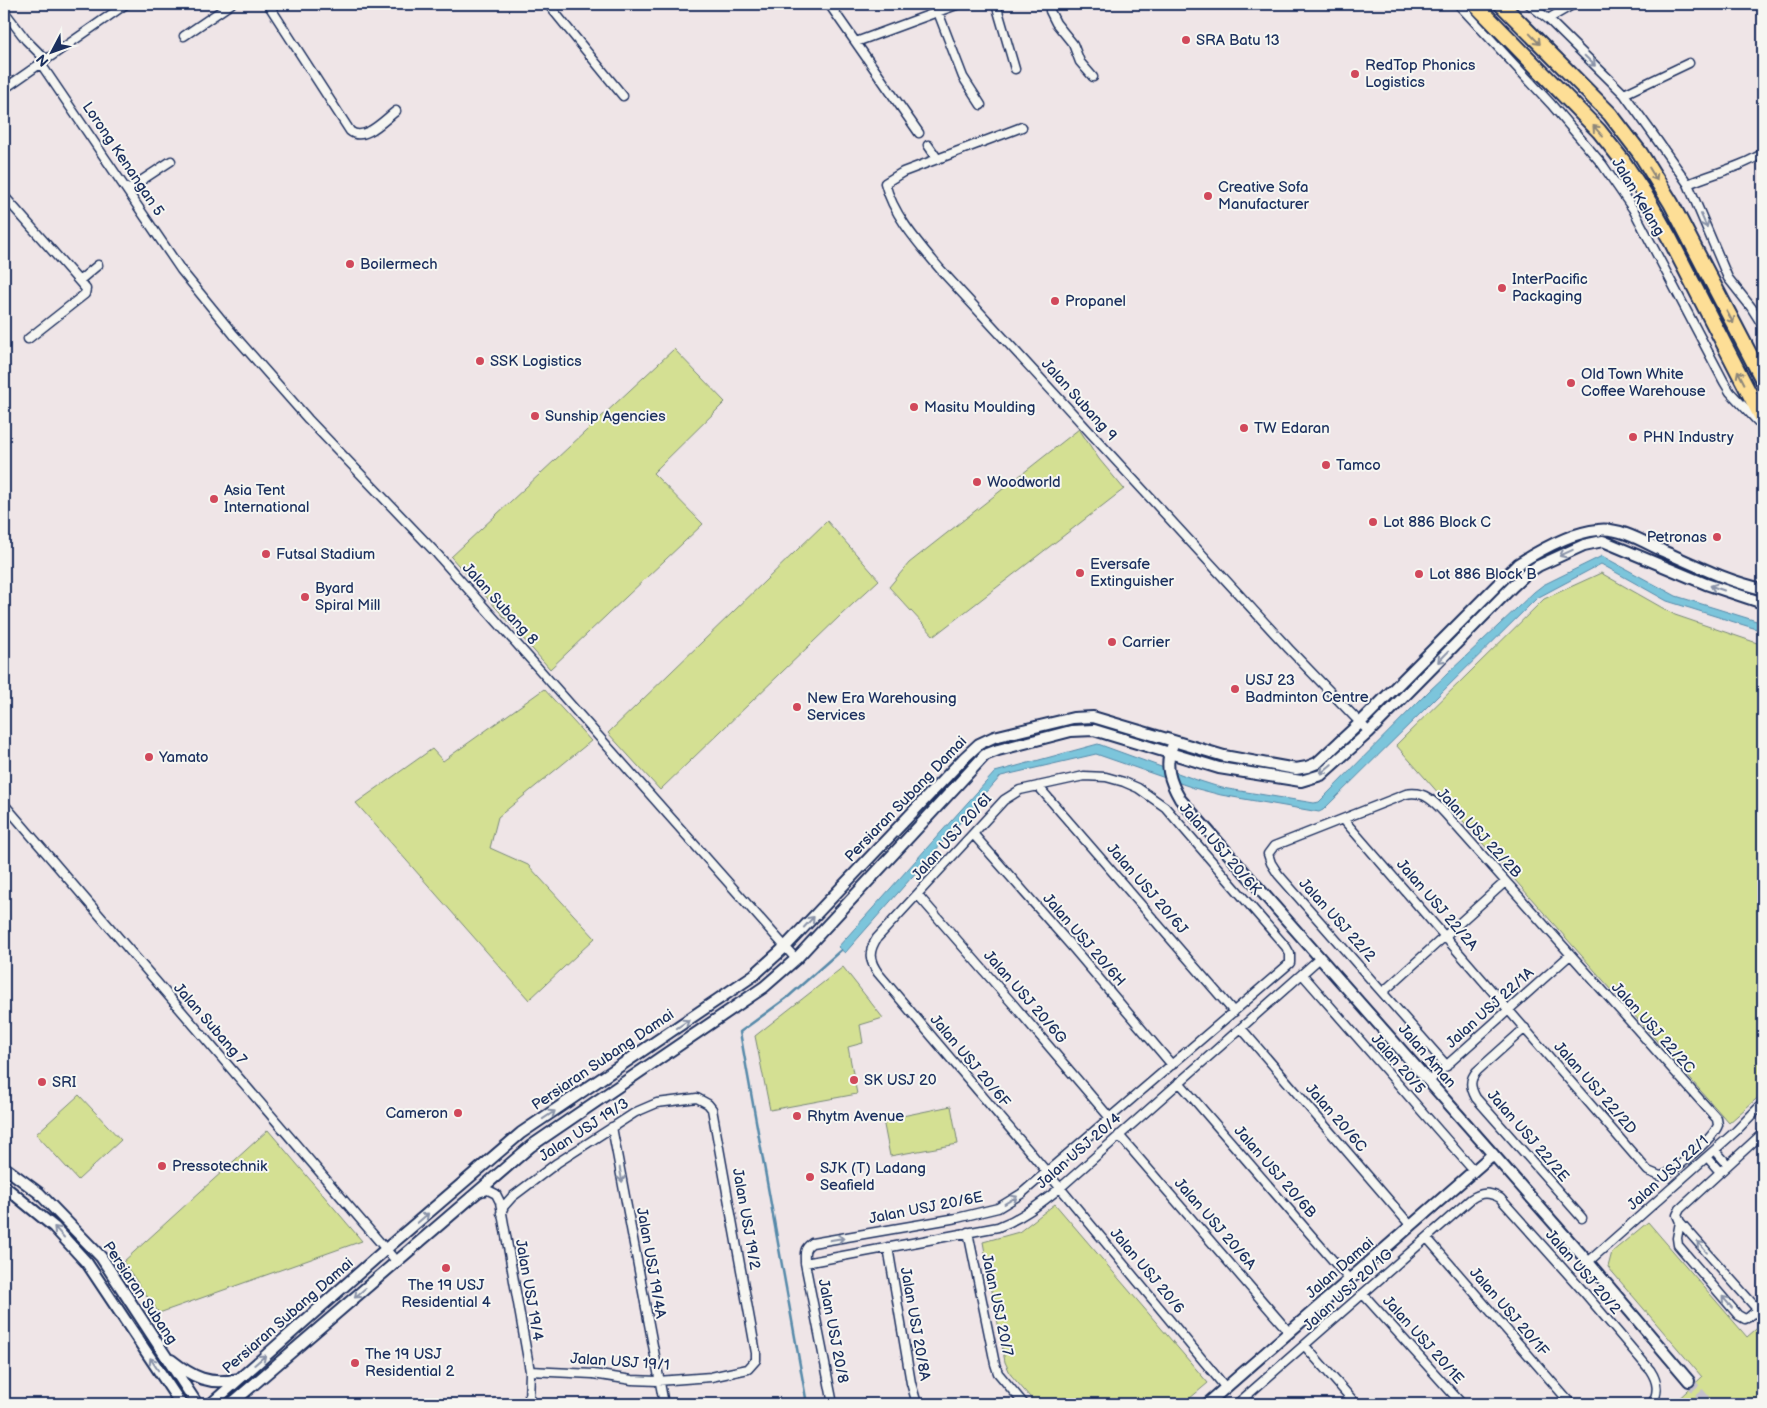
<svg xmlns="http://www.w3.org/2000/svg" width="1767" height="1408" font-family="'Balsamiq Sans',sans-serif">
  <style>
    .green { fill: #d4e093; stroke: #788878 }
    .water { fill: #7bc5db; stroke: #5589a9 }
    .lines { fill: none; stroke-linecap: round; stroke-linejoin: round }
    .stream { stroke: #5589a9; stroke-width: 2.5 }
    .tertiary-tunnel { stroke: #c5c1cc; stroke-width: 10; stroke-dasharray: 10 5; stroke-linecap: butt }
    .minor-casing { stroke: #1b2f5e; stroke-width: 11 }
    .tertiary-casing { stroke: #1b2f5e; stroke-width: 14 }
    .motorway-casing { stroke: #1b2f5e; stroke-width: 18 }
    .minor { stroke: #f6f6f2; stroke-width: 8 }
    .tertiary { stroke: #f6f6f2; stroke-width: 10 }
    .motorway { stroke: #fdde96; stroke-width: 14 }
    .oneway { stroke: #8c867a }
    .oneway2 { stroke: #8892a8 }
    .poi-dot { fill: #d1495b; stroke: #f6f6f2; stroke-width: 2 }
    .labels { text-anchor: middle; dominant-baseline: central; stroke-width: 4; stroke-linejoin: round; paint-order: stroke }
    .poi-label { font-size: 15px; fill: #1b2f5e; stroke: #f6f6f2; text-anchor: start }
    .street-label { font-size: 15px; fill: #1b2f5e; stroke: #f6f6f2 }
  </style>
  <rect width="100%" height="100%" fill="#efe5e7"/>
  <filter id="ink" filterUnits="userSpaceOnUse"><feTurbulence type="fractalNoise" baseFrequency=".02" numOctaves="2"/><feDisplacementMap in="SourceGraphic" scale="10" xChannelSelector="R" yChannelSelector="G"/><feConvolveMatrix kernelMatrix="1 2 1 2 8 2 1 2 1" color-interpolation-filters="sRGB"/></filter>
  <g filter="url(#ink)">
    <path class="green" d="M674,349L725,402L653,473L703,524L550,669L451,557Z
      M1079,429L1099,459L1124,489L934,636L889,587L909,563Z
      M827,521L879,580L841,615L660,790L608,733Z
      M1601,573L1675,615L1763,645V1093L1729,1123L1396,745L1544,599Z
      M544,689L591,741L498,817L490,848L528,865L595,938L529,1000L356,803L432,749L443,761Z
      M843,967L883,1018L860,1025L863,1043L848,1047L857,1094L770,1110L755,1036Z
      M79,1095L121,1140L78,1180L36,1134Z
      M951,1106L958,1144L890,1156L883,1120Z
      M268,1130L362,1241L159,1313L123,1262Z
      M1055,1204L1208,1383L1183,1404H1036L1011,1375L1005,1362L983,1242L1019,1232Z
      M1648,1222L1747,1337L1763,1323V1404H1673L1702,1377L1608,1267L1612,1252Z"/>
    <path class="water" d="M1602,556L1676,596L1763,623V631L1667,601L1601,564L1537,598L1323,810L1319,812L1221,795L1194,788L1096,754L1001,776L845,953L838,947L995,772L1098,744L1197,780L1222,788L1314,803L1319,802L1429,691L1534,592L1543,585Z"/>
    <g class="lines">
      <path class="stream" d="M807,1404L740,1032L788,997L841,950"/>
      <path class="tertiary-tunnel" d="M1689,1381L1709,1404"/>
      <g class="minor-casing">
        <path id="minor" d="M268,4L350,131C364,143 385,119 396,111
          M548,4L623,96
          M829,4L919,133
          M996,4L1015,69
          M1050,4V11L1056,23L1073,44L1080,62L1093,77
          M1458,4L1551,104L1602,164L1633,209L1724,382L1730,392L1763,427
          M1529,4L1548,19L1624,94L1650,130L1688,184L1728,278L1751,307L1763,326
          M4,11L26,40L46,60
          M938,12L963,77L981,105
          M1548,19L1574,4
          M184,36L231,4
          M856,42L959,4
          M41,64L181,270L234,335L308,419L437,554L796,959
          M4,89L126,4
          M1624,94L1689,63
          M1022,127L903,172L885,183C893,215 919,244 940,269L1289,649L1369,732
          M928,145L937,158
          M1688,184C1713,173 1740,168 1763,153
          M127,190L171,161
          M4,196L86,289L85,294L28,339
          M80,280L98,265
          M1763,337L1762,340L1763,352
          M1038,786L1234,1012
          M4,804L396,1261
          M1343,819L1648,1171L1660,1176C1673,1174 1714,1137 1718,1125L1717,1119L1450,819C1437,805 1427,790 1406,794L1274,846L1268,854L1271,863L1278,874L1447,1066
          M974,835L1074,949L1172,1065
          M918,895L1012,1003L1110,1118
          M1302,974L1474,1171
          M1383,992L1505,882
          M1241,1028L1411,1226
          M1525,1028L1477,1071C1469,1080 1470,1087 1476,1098L1582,1218
          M1429,1081L1570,955
          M1179,1082L1349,1279
          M612,1127L664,1404
          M1763,1133L1680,1209L1677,1215L1680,1222L1677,1238L1678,1245L1738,1315L1745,1319L1749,1317L1763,1305
          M1119,1135L1289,1332
          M1715,1150L1728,1165
          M1707,1157L1720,1172
          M478,1193L488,1190L496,1194L500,1202L530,1371L529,1404
          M501,1213L504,1206L512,1197L557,1163L636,1112L657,1103L697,1098L708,1104L712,1109L756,1353V1360L748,1369L711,1377L658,1381L632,1380L593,1374L530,1371
          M1680,1222L1758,1310
          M968,1232L995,1364L998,1373L1024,1404
          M1427,1238L1571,1404
          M888,1247L911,1383L917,1404
          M1588,1262L1736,1131L1763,1103
          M805,1263L998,1227C1022,1218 1040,1204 1060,1188L1320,958
          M1363,1294L1462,1404
          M1305,1346L1356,1404
          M833,1404L805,1263C805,1253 803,1249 812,1243L957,1218L998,1208L1021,1194L1057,1163L1282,970L1290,963V954L1286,947L1165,807L1138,788L1124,782L1106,777L1084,776L1020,790L1004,800L877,938C868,952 869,960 878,973L1047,1172L1226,1388
          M1237,1404L1471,1199C1481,1192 1489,1192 1500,1198L1583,1291L1650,1370C1658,1382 1659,1392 1652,1404"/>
      </g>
      <g class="tertiary-casing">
        <path id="tertiary" d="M1172,747C1164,765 1170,782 1180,799L1588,1262L1689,1381
          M4,1167L39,1193L101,1257L197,1404
          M4,1186L54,1227L87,1263L181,1404
          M171,1360C192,1377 210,1386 238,1379
          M211,1404L386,1249L521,1133L754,975L785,947L964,758L979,744L994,737L1073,718L1093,717L1224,756L1296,769L1307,767L1317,763L1360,723L1518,564C1540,550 1572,532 1598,530C1620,527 1644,542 1663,551C1695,565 1729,582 1763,589
          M231,1404L531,1146L764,987L796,959L985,755L998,750L1071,731L1094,730L1219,768L1301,781L1321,775L1369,732L1513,586L1527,573L1538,566L1584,545L1603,541L1706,584L1763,603
          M1207,1404L1493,1154"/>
      </g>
      <g class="motorway-casing">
        <path id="motorway" d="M1475,4L1599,131L1622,160L1644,193L1670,239L1763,420
          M1501,4L1610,114L1640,153L1671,203L1763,380"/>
      </g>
      <use href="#minor" class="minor"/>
      <use href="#tertiary" class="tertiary"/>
      <use href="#motorway" class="motorway"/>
    </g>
    <defs><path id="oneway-shaft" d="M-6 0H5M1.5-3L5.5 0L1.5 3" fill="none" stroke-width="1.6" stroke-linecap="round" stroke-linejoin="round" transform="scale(1.25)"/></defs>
    <g class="oneway">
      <use href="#oneway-shaft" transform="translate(1535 39) rotate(46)"/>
      <use href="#oneway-shaft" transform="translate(1598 131) rotate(-132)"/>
      <use href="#oneway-shaft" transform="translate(1653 174) rotate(59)"/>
      <use href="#oneway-shaft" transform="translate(1730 317) rotate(62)"/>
      <use href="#oneway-shaft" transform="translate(1741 377) rotate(-117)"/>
    </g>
    <g class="oneway2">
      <use href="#oneway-shaft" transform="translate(1590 61) rotate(44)"/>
      <use href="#oneway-shaft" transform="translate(1704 221) rotate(66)"/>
      <use href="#oneway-shaft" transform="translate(1566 553) rotate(155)"/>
      <use href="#oneway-shaft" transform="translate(1717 588) rotate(-161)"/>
      <use href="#oneway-shaft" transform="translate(1443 657) rotate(134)"/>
      <use href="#oneway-shaft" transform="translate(1326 769) rotate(140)"/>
      <use href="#oneway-shaft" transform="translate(809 922) rotate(-47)"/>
      <use href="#oneway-shaft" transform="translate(683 1024) rotate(-34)"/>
      <use href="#oneway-shaft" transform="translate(549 1115) rotate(-34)"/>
      <use href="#oneway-shaft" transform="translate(621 1175) rotate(80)"/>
      <use href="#oneway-shaft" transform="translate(1011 1200) rotate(-31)"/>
      <use href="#oneway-shaft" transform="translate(423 1218) rotate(-41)"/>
      <use href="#oneway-shaft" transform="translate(59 1232) rotate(-133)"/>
      <use href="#oneway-shaft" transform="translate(837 1239) rotate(-10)"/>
      <use href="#oneway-shaft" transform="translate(1702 1247) rotate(-131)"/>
      <use href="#oneway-shaft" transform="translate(360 1293) rotate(139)"/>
      <use href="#oneway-shaft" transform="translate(1727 1302) rotate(-131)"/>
      <use href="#oneway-shaft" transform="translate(260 1360) rotate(-41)"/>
      <use href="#oneway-shaft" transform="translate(154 1364) rotate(-123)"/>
    </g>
  </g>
  <g class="poi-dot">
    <circle cx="1186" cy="40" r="5"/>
    <circle cx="1355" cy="74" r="5"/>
    <circle cx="1208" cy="196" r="5"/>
    <circle cx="350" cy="264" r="5"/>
    <circle cx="1502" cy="288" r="5"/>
    <circle cx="1055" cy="301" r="5"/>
    <circle cx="480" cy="361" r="5"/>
    <circle cx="1571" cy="383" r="5"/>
    <circle cx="914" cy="407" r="5"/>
    <circle cx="535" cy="416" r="5"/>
    <circle cx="1244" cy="428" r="5"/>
    <circle cx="1633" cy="437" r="5"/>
    <circle cx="1326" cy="465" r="5"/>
    <circle cx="977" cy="482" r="5"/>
    <circle cx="214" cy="499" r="5"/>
    <circle cx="1373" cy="522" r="5"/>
    <circle cx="1717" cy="537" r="5"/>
    <circle cx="266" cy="554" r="5"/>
    <circle cx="1080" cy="573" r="5"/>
    <circle cx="1419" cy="574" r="5"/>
    <circle cx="305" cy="597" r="5"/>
    <circle cx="1112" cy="642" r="5"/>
    <circle cx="1235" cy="689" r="5"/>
    <circle cx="797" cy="707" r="5"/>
    <circle cx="149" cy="757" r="5"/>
    <circle cx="854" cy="1080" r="5"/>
    <circle cx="42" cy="1082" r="5"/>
    <circle cx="458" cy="1113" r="5"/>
    <circle cx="797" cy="1116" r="5"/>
    <circle cx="162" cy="1166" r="5"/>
    <circle cx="810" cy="1177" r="5"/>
    <circle cx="446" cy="1268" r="5"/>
    <circle cx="355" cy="1363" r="5"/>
  </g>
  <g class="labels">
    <g class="poi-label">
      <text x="1196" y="40">SRA Batu 13</text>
      <text x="1365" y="65">RedTop Phonics<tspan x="1365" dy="17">Logistics</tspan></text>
      <text x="1218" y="187">Creative Sofa<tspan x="1218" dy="17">Manufacturer</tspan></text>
      <text x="360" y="264">Boilermech</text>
      <text x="1512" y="279">InterPacific<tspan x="1512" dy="17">Packaging</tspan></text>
      <text x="1065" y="301">Propanel</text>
      <text x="490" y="361">SSK Logistics</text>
      <text x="1581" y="374">Old Town White<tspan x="1581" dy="17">Coffee Warehouse</tspan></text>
      <text x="924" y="407">Masitu Moulding</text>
      <text x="545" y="416">Sunship Agencies</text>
      <text x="1254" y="428">TW Edaran</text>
      <text x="1643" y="437">PHN Industry</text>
      <text x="1336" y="465">Tamco</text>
      <text x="987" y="482">Woodworld</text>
      <text x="224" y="490">Asia Tent<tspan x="224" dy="17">International</tspan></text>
      <text x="1383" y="522">Lot 886 Block C</text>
      <text x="1707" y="537" text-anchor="end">Petronas</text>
      <text x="276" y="554">Futsal Stadium</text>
      <text x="1090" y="564">Eversafe<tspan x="1090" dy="17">Extinguisher</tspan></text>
      <text x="1429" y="574">Lot 886 Block B</text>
      <text x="315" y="588">Byard<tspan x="315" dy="17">Spiral Mill</tspan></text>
      <text x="1122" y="642">Carrier</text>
      <text x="1245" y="680">USJ 23<tspan x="1245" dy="17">Badminton Centre</tspan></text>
      <text x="807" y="698">New Era Warehousing<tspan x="807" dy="17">Services</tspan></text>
      <text x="159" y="757">Yamato</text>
      <text x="864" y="1080">SK USJ 20</text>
      <text x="52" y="1082">SRI</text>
      <text x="448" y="1113" text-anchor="end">Cameron</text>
      <text x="807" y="1116">Rhytm Avenue</text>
      <text x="172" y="1166">Pressotechnik</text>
      <text x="820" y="1168">SJK (T) Ladang<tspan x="820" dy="17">Seafield</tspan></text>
      <text x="446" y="1285" text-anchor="middle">The 19 USJ<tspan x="446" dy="17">Residential 4</tspan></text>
      <text x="365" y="1354">The 19 USJ<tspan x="365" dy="17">Residential 2</tspan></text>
    </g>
    <g class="street-label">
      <text transform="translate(123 159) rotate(56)">Lorong Kenangan 5</text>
      <text transform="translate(1638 197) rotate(59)">Jalan Kelang</text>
      <text transform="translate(1079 400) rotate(48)">Jalan Subang 9</text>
      <text transform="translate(500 604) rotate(48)">Jalan Subang 8</text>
      <text transform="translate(906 799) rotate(-46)">Persiaran Subang Damai</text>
      <text transform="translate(1479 833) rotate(47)">Jalan USJ 22/2B</text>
      <text transform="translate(952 837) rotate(-48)">Jalan USJ 20/6I</text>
      <text transform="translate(1220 849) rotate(49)">Jalan USJ 20/6K</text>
      <text transform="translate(1147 889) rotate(49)">Jalan USJ 20/6J</text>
      <text transform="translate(1437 905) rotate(49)">Jalan USJ 22/2A</text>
      <text transform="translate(1337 920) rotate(48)">Jalan USJ 22/2</text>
      <text transform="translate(1084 940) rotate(49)">Jalan USJ 20/6H</text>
      <text transform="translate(1025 997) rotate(49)">Jalan USJ 20/6G</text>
      <text transform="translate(1490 1008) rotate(-42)">Jalan USJ 22/1A</text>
      <text transform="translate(210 1024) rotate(49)">Jalan Subang 7</text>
      <text transform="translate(1653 1028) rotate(48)">Jalan USJ 22/2C</text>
      <text transform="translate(1427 1056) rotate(49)">Jalan Aman</text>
      <text transform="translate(603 1060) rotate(-34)">Persiaran Subang Damai</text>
      <text transform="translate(970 1061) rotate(50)">Jalan USJ 20/6F</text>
      <text transform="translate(1398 1064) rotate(49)">Jalan 20/5</text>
      <text transform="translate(1595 1088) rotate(49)">Jalan USJ 22/2D</text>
      <text transform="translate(1336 1118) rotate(49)">Jalan 20/6C</text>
      <text transform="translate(584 1130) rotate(-33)">Jalan USJ 19/3</text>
      <text transform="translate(1528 1136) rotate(49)">Jalan USJ 22/2E</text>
      <text transform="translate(1079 1151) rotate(-41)">Jalan USJ 20/4</text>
      <text transform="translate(1275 1172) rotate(49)">Jalan USJ 20/6B</text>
      <text transform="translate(1668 1173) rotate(-42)">Jalan USJ 22/1</text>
      <text transform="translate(926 1208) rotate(-11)">Jalan USJ 20/6E</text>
      <text transform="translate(746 1219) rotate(80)">Jalan USJ 19/2</text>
      <text transform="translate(1215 1224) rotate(49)">Jalan USJ 20/6A</text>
      <text transform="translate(651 1263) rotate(80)">Jalan USJ 19/4A</text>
      <text transform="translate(1340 1268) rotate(-41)">Jalan Damai</text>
      <text transform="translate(1147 1271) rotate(50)">Jalan USJ 20/6</text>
      <text transform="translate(1583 1272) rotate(49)">Jalan USJ 20/2</text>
      <text transform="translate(529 1290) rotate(80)">Jalan USJ 19/4</text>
      <text transform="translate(1348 1290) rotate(-42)">Jalan USJ 20/1G</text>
      <text transform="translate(140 1293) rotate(56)">Persiaran Subang</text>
      <text transform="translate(997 1305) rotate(78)">Jalan USJ 20/7</text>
      <text transform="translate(1509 1312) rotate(49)">Jalan USJ 20/1F</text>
      <text transform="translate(288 1316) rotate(-41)">Persiaran Subang Damai</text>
      <text transform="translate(915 1324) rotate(80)">Jalan USJ 20/8A</text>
      <text transform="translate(833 1331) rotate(79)">Jalan USJ 20/8</text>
      <text transform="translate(1423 1340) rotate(48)">Jalan USJ 20/1E</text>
      <text transform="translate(620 1362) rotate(4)">Jalan USJ 19/1</text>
    </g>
  </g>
  <rect width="1767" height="1408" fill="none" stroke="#f6f6f2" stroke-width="20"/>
  <rect x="10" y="10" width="1747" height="1388" fill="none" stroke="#1b2f5e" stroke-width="2" filter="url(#ink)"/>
  <g transform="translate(52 52) rotate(229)" stroke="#f6f6f2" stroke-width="4" paint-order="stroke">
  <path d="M0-4L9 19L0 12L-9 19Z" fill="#1b2f5e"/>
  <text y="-8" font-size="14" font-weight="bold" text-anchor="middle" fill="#1b2f5e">N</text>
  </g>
</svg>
